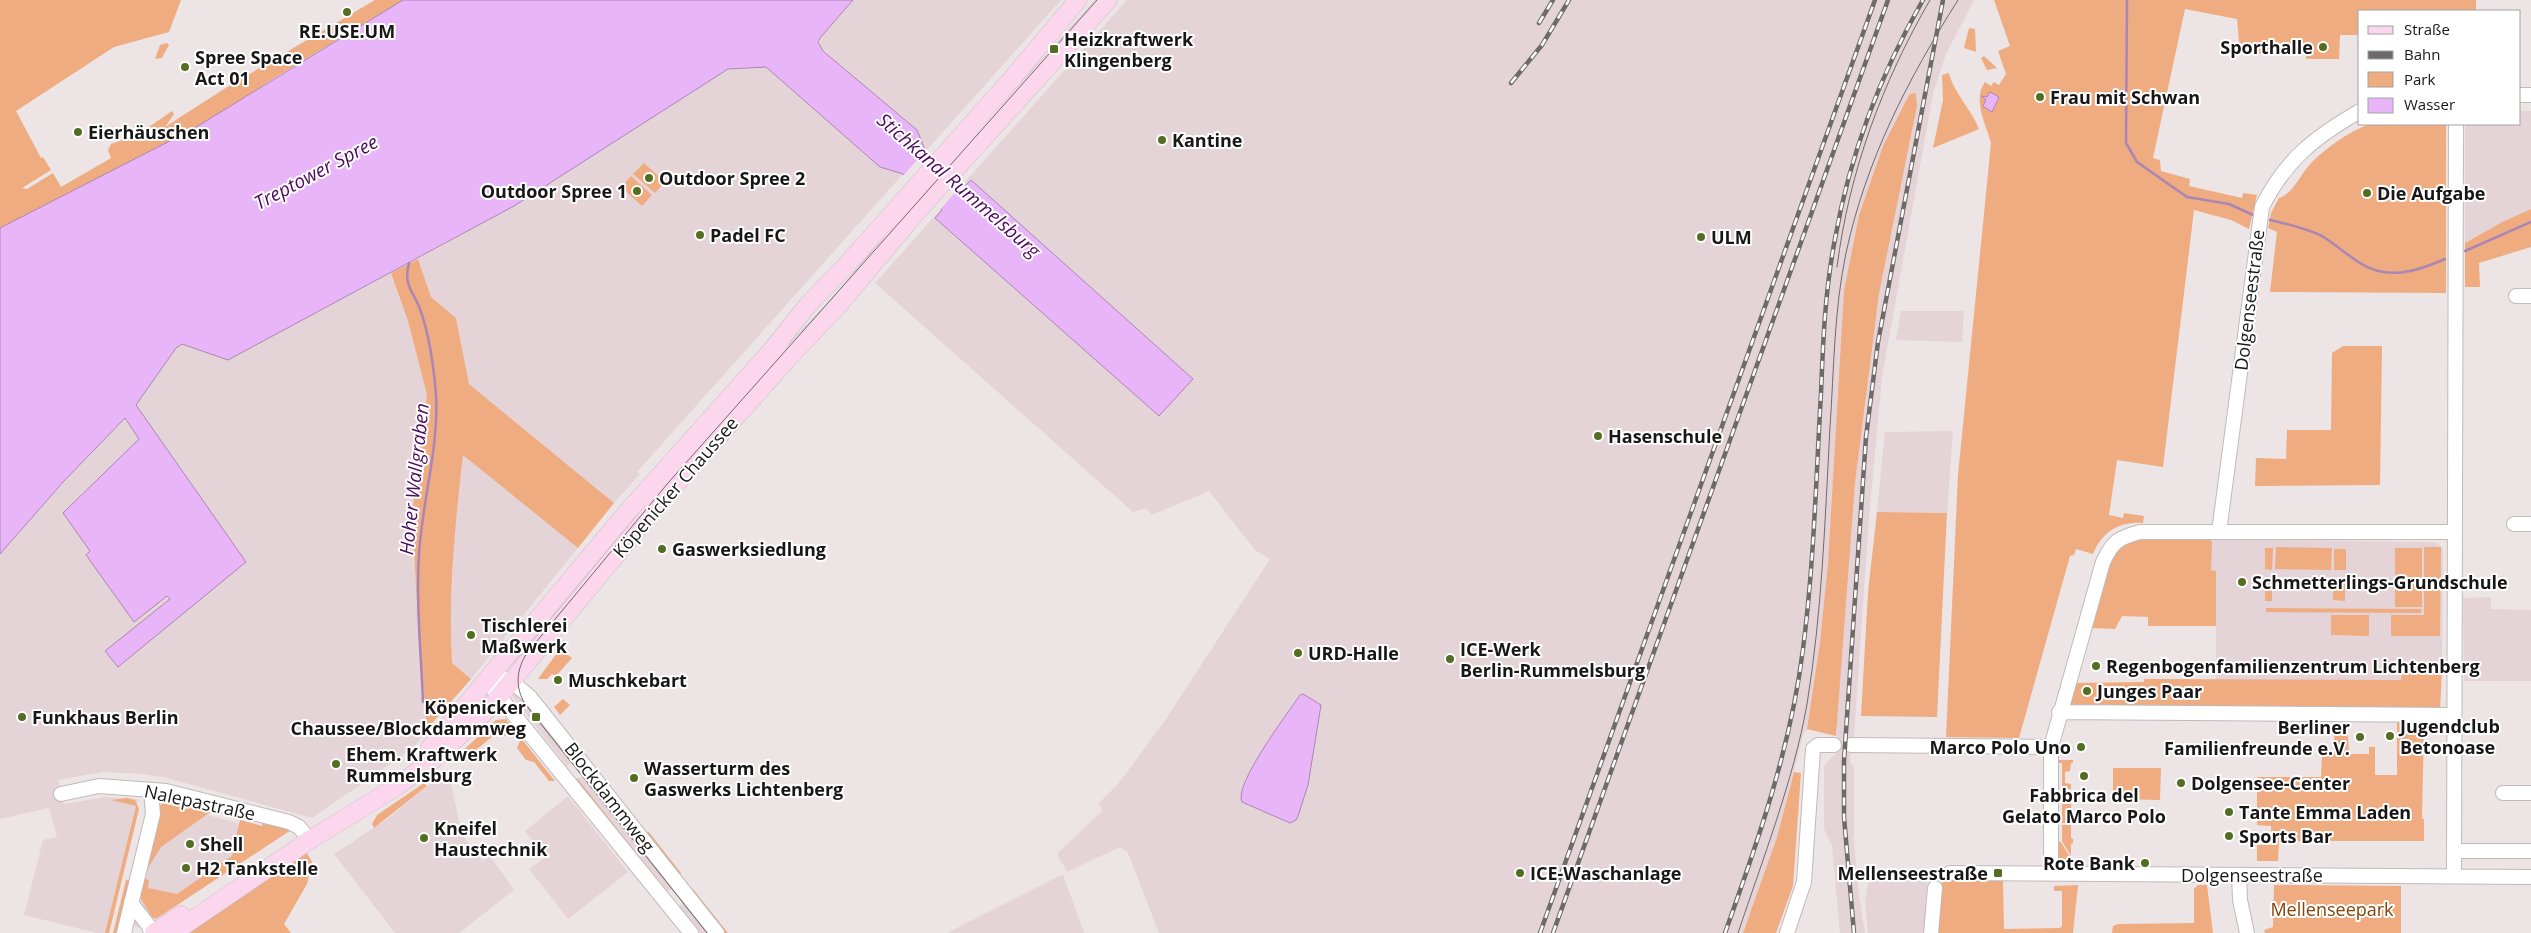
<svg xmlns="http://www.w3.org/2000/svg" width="2531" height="933" font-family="'Open Sans',sans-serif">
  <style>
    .built { fill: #e5d4d7 }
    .green { fill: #eeac80 }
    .water { fill: #e9b5f9; stroke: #aa85b5 }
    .pier { fill: #ede4e6 }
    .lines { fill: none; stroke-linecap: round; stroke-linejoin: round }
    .stream { stroke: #aa85b5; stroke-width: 2.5 }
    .minor-casing { stroke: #c1b9ba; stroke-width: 16 }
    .major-casing { stroke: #c3c2c2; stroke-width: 19 }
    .minor { stroke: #fff; stroke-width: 14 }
    .major { stroke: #fbd6ec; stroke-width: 18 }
    .tram { stroke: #6f6a6a; stroke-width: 1 }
    .rail-casing { stroke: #6f6a6a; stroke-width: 4.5 }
    .rail { stroke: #fff; stroke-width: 2.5; stroke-dasharray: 8; stroke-linecap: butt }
    .poi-dot { fill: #536e21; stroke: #fff; stroke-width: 2 }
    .labels { text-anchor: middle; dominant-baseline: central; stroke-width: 4; stroke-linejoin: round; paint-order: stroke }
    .poi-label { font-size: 18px; font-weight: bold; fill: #181616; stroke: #fff; text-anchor: start }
    .street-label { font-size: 18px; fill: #181616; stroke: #fff }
    .park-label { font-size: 18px; fill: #854307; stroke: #fff }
    .water-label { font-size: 19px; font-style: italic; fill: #4b095b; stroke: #fff }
  </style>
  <rect width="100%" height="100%" fill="#ede4e6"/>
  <path class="built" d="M853,0H1061L926,151L917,130L899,114H895L820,47V38Z
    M1127,0H1974L1946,54L1933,94L1882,377L1869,517L1854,736L1851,745L1850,762L1854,768V841L1859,896L1865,933H1840L1832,846L1824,829V766L1836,753L1837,726L1834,710L1855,483L1879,294L1917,106L1916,94L1883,146L1859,215L1844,290L1828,563L1820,642L1807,729L1804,732L1777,837L1743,933H1159L1128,853L1120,847L1067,872L1057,854L1103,810L1098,804L1118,784L1164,722L1270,559L1255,550L1209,491L1152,515L1146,508L1133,512L875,283Z
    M766,67L880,166L903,174L637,472L640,474L614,503L469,384L456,318L431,297L418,259L514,206L728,69Z
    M2520,111H2531V209L2502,222L2465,243V124H2520Z
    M391,273L408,321L427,395L412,513L419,641L427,729L423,732L424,735L412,749L312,818L163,777L144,774L102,772L58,780L64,804L105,797L138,799L105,933H97L24,915L43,840L57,837L49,808L0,819V554L64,481L136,405L176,348L182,344L228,360Z
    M1901,311H1964L1962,342L1896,340Z
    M1953,431L1947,513L1877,512L1885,432Z
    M463,454L578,548L471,679L452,663L450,638L454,536Z
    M617,531L624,537L510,671L515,659Z
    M2209,539L2436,542L2443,549L2442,670H2402L2401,680H2216V571H2211V542Z
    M2491,597V609L2531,610V681H2464L2463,598Z
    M518,691L573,761L567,766L515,700L512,695Z
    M448,769L462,835L483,861L490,856L514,890L459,933H395L334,854L386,820Z
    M585,775L673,887L667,892L577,779Z
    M568,796L628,872L568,919L529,869L546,857L525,831Z
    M163,803L267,831L269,840L139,928L133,925Z
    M1870,869L1928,872L1924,933H1868L1865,901Z
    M1063,874L1084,933H947L949,932Z
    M685,902L710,933H699L678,907Z"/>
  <path class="green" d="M0,0H181L169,32L114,47L16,111L41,158L43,157L51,170L22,188L27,189L53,173L61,187L111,158L108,150L111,144L125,139L130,129H146L172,111L174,114L165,127L224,89L375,0H403L271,80L127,175L113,171L0,228Z
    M1994,0H2476V11H2360V35H2340L2339,59H2306V53L2240,54L2237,19L2185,9L2153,158L2160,160L2161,171L2190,179L2189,186L2242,198L2243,193L2257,195L2249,229L2231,220L2194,210L2163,467L2117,460L2109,515L2123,518L2124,513L2144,516L2143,523C2119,521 2102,532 2093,554L2076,549L2074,555L2070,556L2019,738L1946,737L1958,475L1991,143C1986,125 1972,99 1985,82L1991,86L1994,82L1999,85L2006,74L1998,51L2010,46Z
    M1969,28L1975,29L1976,52L1964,48Z
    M167,43L169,45L162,58L155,59L160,45Z
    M1984,56L1997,68L1987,70L1981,58Z
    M1949,73C1953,92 1972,110 1979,129L1933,148L1943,100L1942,75Z
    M1913,93L1916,94L1917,106L1879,294L1855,483L1836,736L1807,729L1820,642L1828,563L1844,290L1859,215L1883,146L1909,95Z
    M2370,124H2446V293L2270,292L2277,232L2268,228L2271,213L2279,198C2293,194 2301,173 2312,162C2329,146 2348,132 2370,124Z
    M644,163L665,182L655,193L633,174Z
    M631,176L652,195L642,206L621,187Z
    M2531,209V247L2479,263L2480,287H2465V243L2502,222Z
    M418,259L431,297L456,318L469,384L614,503L578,548L463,455C455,524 448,594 452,663L471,679L427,729L419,641L412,513L427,395L408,321L391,273Z
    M2343,346H2382L2380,485L2255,486L2256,458L2286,459L2287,430H2331L2332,353Z
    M1877,512L1947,513L1937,717L1861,716L1868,592Z
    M2134,539H2209L2212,542L2211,570L2216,571V626H2148V617L2122,616L2115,629L2091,628L2112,558L2119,546Z
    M2276,547L2332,548L2331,570L2275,569Z
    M2424,547H2441L2440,636H2391V615H2424Z
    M2265,548H2273L2272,570L2265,569Z
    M2395,548H2422V607H2395Z
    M2334,549H2346V570H2334Z
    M2265,579H2272V601H2265Z
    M2333,579H2345V601L2333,600Z
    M2266,608L2421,609V613L2266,612Z
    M2331,615H2369V636L2331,635Z
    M560,649L572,658L556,676L552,674L547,679H538Z
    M2402,670H2442L2440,711L2069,710L2075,683L2144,682V679L2401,680Z
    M563,699L570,705L560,715L554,707Z
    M2397,718H2440V724L2427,722L2424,725L2422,819H2424V841H2328V839H2308L2307,841L2279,842L2278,861H2257V845H2271V826L2257,825V777H2321L2322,753L2335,752L2334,735H2348L2349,754H2369V747H2375V775H2397Z
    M506,719L515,730L503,737L498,732L471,754L474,760L464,761L455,758L496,720Z
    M521,738L555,781H549L534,762L526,760L517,748Z
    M2054,760H2073V763H2071L2070,771L2065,772V783L2071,784V789H2062V763H2054Z
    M2113,768H2161L2160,800L2113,799Z
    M1794,772L1801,773L1793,886L1776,933H1743L1777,837Z
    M577,778L667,892L575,781Z
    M424,783L427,786L374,828L372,824L377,815Z
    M2062,797H2073V801L2071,802L2072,823H2062Z
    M127,798L135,800L139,809L109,933H105L136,806L111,800Z
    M175,802L212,811L161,847L148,868L145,864L160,805L164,803L174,806Z
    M240,820L262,826L263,820L290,828L291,830L156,919L152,917L138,894L141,883L145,879L149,880L148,888L177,894L232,856Z
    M2062,825H2071V838L2073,839V843L2071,844V856L2062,841Z
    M648,831L681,873L679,875L647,836Z
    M2054,842H2061L2070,857L2073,858L2071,864H2055Z
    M307,853L312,862L307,884L284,924L291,933H187L298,856Z
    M1947,878H2003L2004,929L2060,928L2062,926V891H2054V886L2078,885L2073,933H1935L1940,885Z
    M126,880L132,881L120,933H113Z
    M2198,885H2207L2213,933H2112L2113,926L2118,924L2194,923V889Z
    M2274,885L2401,886V933H2265L2264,930L2273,927Z
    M693,889L728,933H724L693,893Z"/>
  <path class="water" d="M403,0H853L820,38L818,42L823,51L917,130L926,152L965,186L971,180L1193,379L1159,416L935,218L942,210L903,174L880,167L766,67L728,69L514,206L228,360L182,344L176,348L136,405L246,562L118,667L105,651L170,599L167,596L134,622L86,555L90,551L63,513L139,439L125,418L64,481L0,554V228L193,129Z
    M1990,92L1999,97L1992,112L1983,106L1986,100L1981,96L1987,97Z
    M1303,694L1321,705L1308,785L1298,816L1296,820L1290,823L1242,802C1233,785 1288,713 1300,695Z"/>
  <path class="pier" d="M927,149L964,182L932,219L939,210L902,177Z"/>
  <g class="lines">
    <path class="stream" d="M2127,0L2126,143L2137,162L2187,197L2229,204L2253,215
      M2270,220C2288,224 2305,228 2322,236C2335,244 2347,255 2360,263C2388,281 2418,271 2445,259
      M2465,251L2531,222
      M409,263C403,285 413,291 420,309C429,334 434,369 436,395C439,448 422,502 419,554C416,603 421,654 423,702"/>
    <g class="minor-casing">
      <path id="minor" d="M2520,95H2531
        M2516,296H2531
        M2514,524H2531
        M2219,532L2262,207C2286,159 2315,137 2360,111
        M493,673L517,686L530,697L717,933
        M486,680L691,933
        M2059,712L2454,715
        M1851,745L2051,747
        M2503,793H2531
        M61,794L99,786L166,791L289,822L299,827L304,833
        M2454,851H2531
        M1950,873L2531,877
        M2051,874V747L2103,562C2113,541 2118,538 2140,532H2455
        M2239,875L2240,900L2247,933
        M2454,876L2456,124
        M131,903L149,926L151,933
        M124,933L153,814L151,791
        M1787,933L1804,882L1813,749L1818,745H1834
        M1931,933L1935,888"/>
    </g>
    <g class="major-casing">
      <path id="major" d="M429,749L628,511L772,350L807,306L850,261L1009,82L1078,0
        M154,933L181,915
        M173,933L305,843L396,787L434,759L490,707L660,502L792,354L837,307L915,214L1108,0"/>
    </g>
    <use href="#minor" class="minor"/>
    <use href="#major" class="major"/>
    <path class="tram" d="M1837,267C1849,172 1882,83 1930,0
      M707,933L525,704C515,687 516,670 527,653L668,483L1097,0
      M1738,933C1762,861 1794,779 1807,704C1822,613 1825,520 1830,427C1834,369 1834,310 1846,253C1866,160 1908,79 1958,0"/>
    <g class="rail-casing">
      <path id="rail" d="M1539,23L1553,0
        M1511,83L1542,45L1569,0
        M1540,933L1875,0
        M1553,933L1888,0
        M1725,933C1758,841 1791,747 1803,649C1814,564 1816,479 1821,393C1823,342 1825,290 1835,239C1850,154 1880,75 1923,0
        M1854,933L1844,817V761L1866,437L1878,342L1943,0"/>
    </g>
    <use href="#rail" class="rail"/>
  </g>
  <g class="poi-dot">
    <circle cx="347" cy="12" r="5"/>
    <circle cx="2323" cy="47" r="5"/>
    <rect x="1049" y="44" width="10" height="10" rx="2.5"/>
    <circle cx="185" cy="67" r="5"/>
    <circle cx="2040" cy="97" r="5"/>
    <circle cx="78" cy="132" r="5"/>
    <circle cx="1162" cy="140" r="5"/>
    <circle cx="649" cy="178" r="5"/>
    <circle cx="637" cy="191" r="5"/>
    <circle cx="2367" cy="193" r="5"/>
    <circle cx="700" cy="235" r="5"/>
    <circle cx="1701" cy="237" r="5"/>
    <circle cx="1598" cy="436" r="5"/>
    <circle cx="662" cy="549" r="5"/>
    <circle cx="2242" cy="582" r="5"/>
    <circle cx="471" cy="635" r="5"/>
    <circle cx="1298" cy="653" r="5"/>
    <circle cx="1450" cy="659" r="5"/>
    <circle cx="2096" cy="666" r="5"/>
    <circle cx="558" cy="680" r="5"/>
    <circle cx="2087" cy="691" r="5"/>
    <circle cx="22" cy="717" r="5"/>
    <rect x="531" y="712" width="10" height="10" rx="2.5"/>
    <circle cx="2390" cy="736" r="5"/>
    <circle cx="2360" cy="737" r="5"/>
    <circle cx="2081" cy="747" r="5"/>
    <circle cx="336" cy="764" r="5"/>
    <circle cx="2084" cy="776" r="5"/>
    <circle cx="634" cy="778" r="5"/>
    <circle cx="2181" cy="783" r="5"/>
    <circle cx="2229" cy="812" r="5"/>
    <circle cx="2229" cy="836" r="5"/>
    <circle cx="424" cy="838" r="5"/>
    <circle cx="190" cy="844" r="5"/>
    <circle cx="2145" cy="863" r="5"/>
    <circle cx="186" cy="868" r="5"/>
    <circle cx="1520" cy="873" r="5"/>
    <rect x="1993" y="868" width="10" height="10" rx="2.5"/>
  </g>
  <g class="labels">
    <g class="poi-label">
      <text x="347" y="31" text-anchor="middle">RE.USE.UM</text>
      <text x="1064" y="39">Heizkraftwerk<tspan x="1064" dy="21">Klingenberg</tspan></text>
      <text x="2313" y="47" text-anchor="end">Sporthalle</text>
      <text x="195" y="57">Spree Space<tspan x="195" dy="21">Act 01</tspan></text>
      <text x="2050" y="97">Frau mit Schwan</text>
      <text x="88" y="132">Eierhäuschen</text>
      <text x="1172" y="140">Kantine</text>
      <text x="659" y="178">Outdoor Spree 2</text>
      <text x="627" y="191" text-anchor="end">Outdoor Spree 1</text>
      <text x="2377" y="193">Die Aufgabe</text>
      <text x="710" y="235">Padel FC</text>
      <text x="1711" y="237">ULM</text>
      <text x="1608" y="436">Hasenschule</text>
      <text x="672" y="549">Gaswerksiedlung</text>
      <text x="2252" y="582">Schmetterlings-Grundschule</text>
      <text x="481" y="625">Tischlerei<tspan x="481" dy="21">Maßwerk</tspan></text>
      <text x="1460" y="649">ICE-Werk<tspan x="1460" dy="21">Berlin-Rummelsburg</tspan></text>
      <text x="1308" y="653">URD-Halle</text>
      <text x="2106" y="666">Regenbogenfamilienzentrum Lichtenberg</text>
      <text x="568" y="680">Muschkebart</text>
      <text x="2097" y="691">Junges Paar</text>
      <text x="526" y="707" text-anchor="end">Köpenicker<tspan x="526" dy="21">Chaussee/Blockdammweg</tspan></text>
      <text x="32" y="717">Funkhaus Berlin</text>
      <text x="2400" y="726">Jugendclub<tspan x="2400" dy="21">Betonoase</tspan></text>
      <text x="2350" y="727" text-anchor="end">Berliner<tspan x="2350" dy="21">Familienfreunde e.V.</tspan></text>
      <text x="2071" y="747" text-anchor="end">Marco Polo Uno</text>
      <text x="346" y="754">Ehem. Kraftwerk<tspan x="346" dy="21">Rummelsburg</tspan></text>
      <text x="644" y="768">Wasserturm des<tspan x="644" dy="21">Gaswerks Lichtenberg</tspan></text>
      <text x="2191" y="783">Dolgensee-Center</text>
      <text x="2084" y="795" text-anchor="middle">Fabbrica del<tspan x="2084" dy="21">Gelato Marco Polo</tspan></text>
      <text x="2239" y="812">Tante Emma Laden</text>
      <text x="434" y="828">Kneifel<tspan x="434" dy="21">Haustechnik</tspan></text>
      <text x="2239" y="836">Sports Bar</text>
      <text x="200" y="844">Shell</text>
      <text x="2135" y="863" text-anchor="end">Rote Bank</text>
      <text x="196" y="868">H2 Tankstelle</text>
      <text x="1530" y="873">ICE-Waschanlage</text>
      <text x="1988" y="873" text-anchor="end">Mellenseestraße</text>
    </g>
    <g class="street-label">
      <text transform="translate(2249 300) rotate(-83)">Dolgenseestraße</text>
      <text transform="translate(675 487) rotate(-49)">Köpenicker Chaussee</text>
      <text transform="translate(610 797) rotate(52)">Blockdammweg</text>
      <text transform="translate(200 802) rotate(12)">Nalepastraße</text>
      <text x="2252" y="875">Dolgenseestraße</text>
    </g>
    <g class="park-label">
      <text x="2332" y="909">Mellenseepark</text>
    </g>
    <g class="water-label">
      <text transform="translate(316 172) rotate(-28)">Treptower Spree</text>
      <text transform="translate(959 185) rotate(41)">Stichkanal Rummelsburg</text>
      <text transform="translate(414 479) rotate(-84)">Hoher Wallgraben</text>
    </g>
  </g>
  <rect x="2358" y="10" width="162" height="115" fill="#ffffff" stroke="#a3a2a2"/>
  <rect x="2368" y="26" width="25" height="8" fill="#fbd6ec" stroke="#a3a2a2"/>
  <text x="2404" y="35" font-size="15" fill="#181616">Straße</text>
  <rect x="2368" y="51" width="25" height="8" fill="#6f6a6a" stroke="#a3a2a2"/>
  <text x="2404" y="60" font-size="15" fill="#181616">Bahn</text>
  <rect x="2368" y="72" width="25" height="15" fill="#eeac80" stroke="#a3a2a2"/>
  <text x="2404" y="85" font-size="15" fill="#181616">Park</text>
  <rect x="2368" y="98" width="25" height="15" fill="#e9b5f9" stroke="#a3a2a2"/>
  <text x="2404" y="110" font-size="15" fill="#181616">Wasser</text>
</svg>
